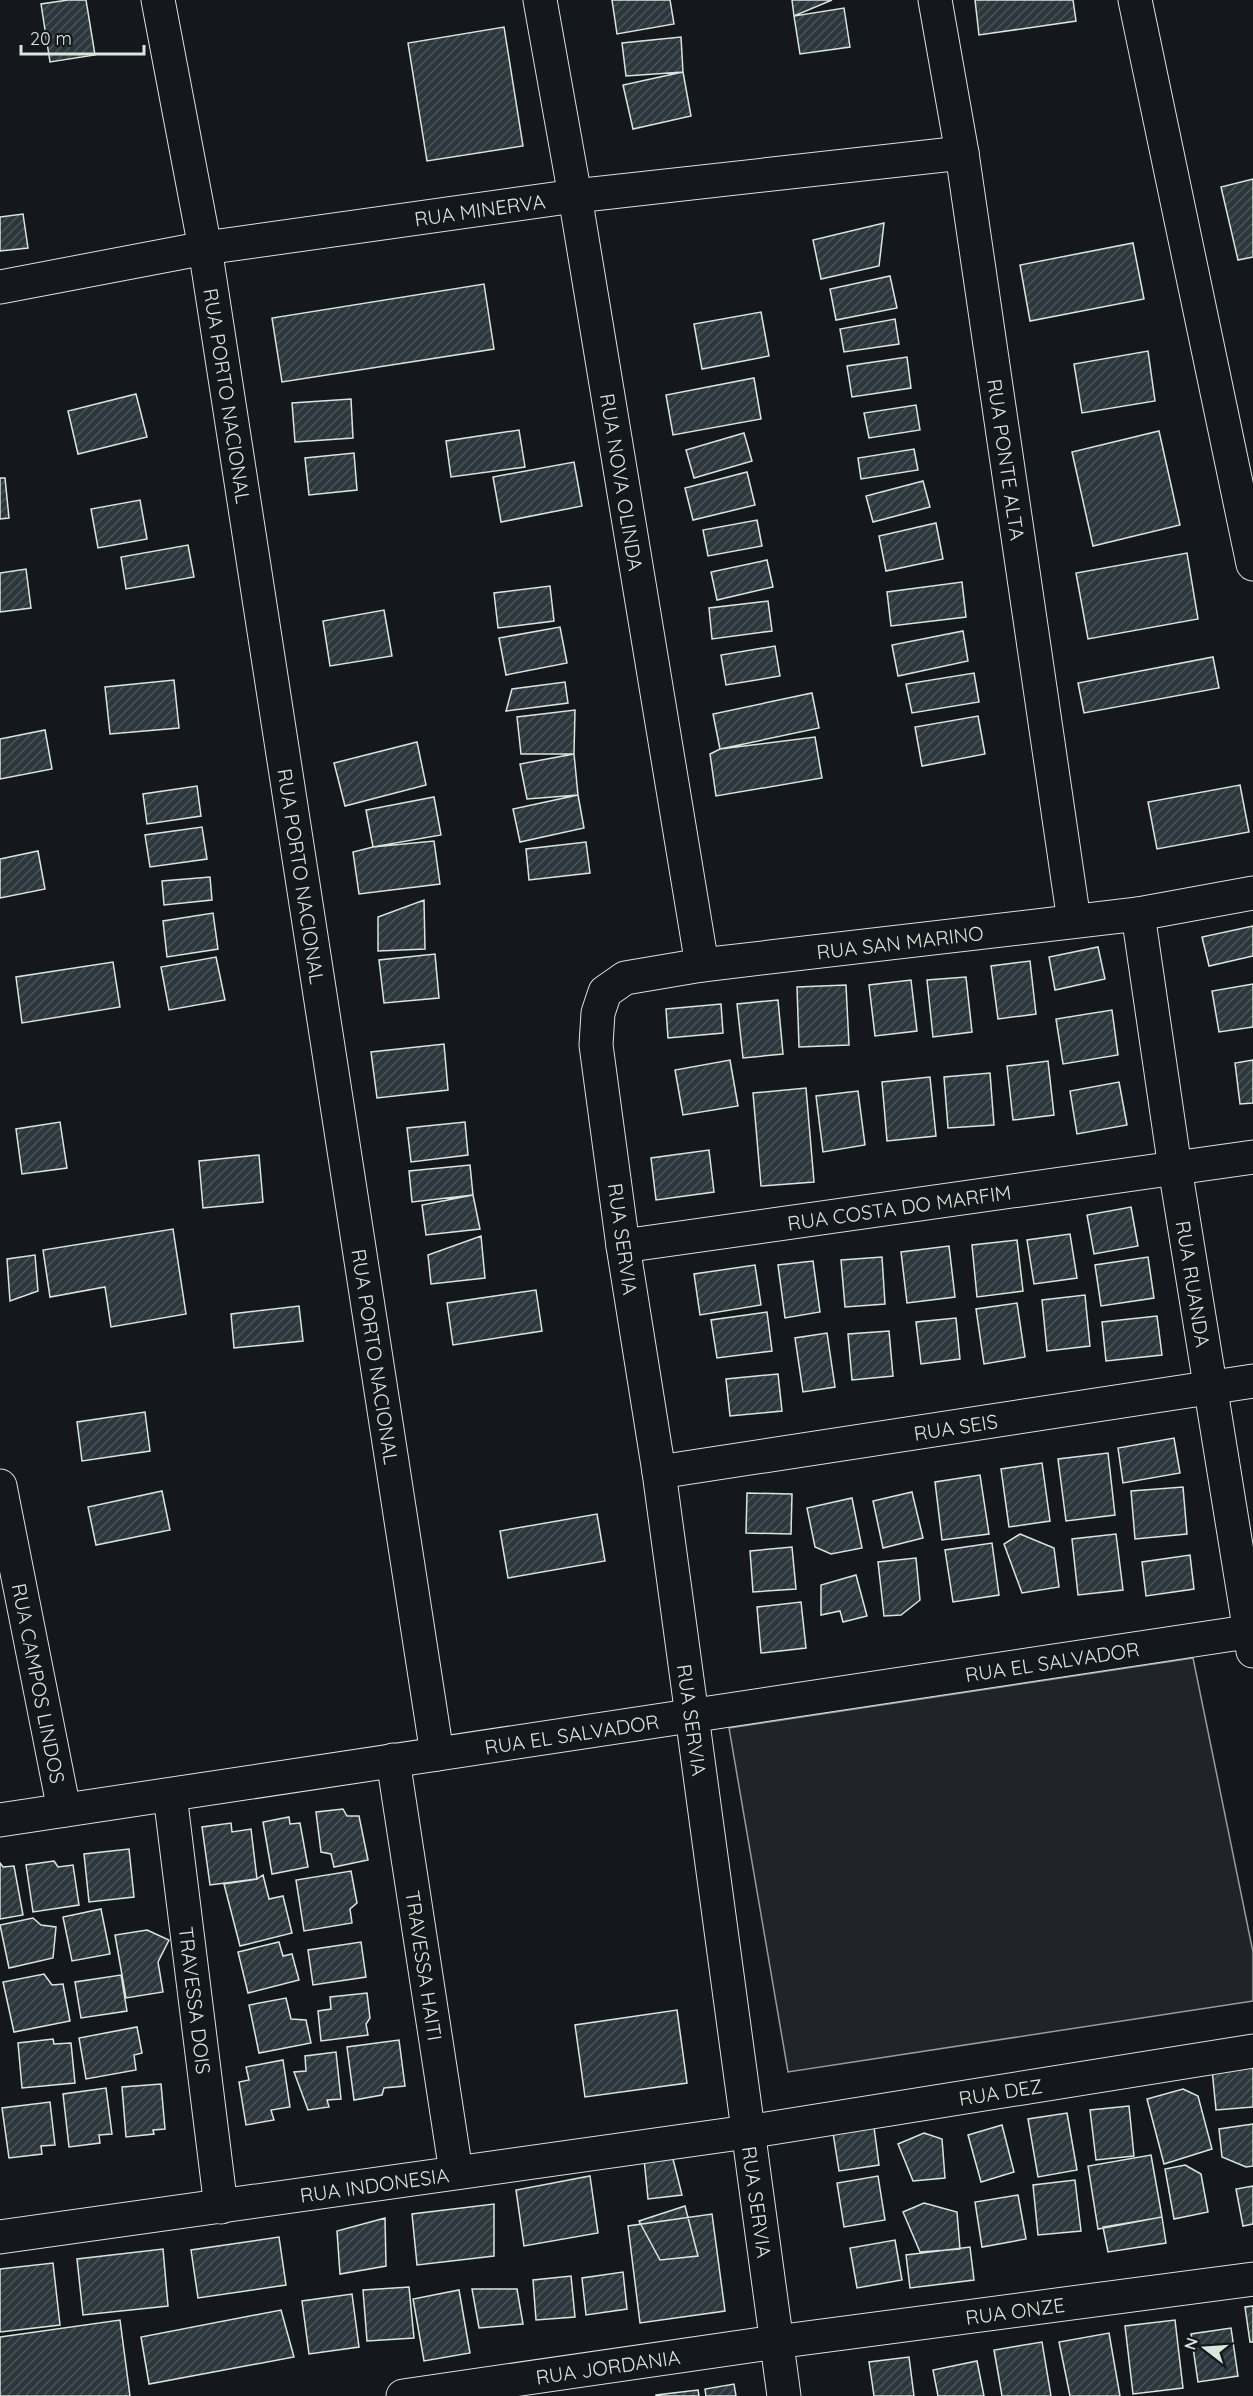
<svg xmlns="http://www.w3.org/2000/svg" width="1253" height="2396" font-family="Quicksand,sans-serif">
  <style>
    .park { fill: #202428; stroke: #939e99; stroke-width: 1.5 }
    .building { fill: url(#building-hatch); stroke: #d8e6dc; stroke-width: 1.5 }
    .lines { fill: none; stroke-linecap: round; stroke-linejoin: round }
    .minor-casing { stroke: #d8e6dc; stroke-width: 35 }
    .minor { stroke: #14181c; stroke-width: 33 }
    .labels { text-anchor: middle; dominant-baseline: central; stroke-width: 4.5; stroke-linejoin: round; paint-order: stroke }
    .street-label { font-size: 20px; fill: #d8e6dc; stroke: #14181c }
  </style>
  <defs>
    <pattern id="building-hatch" width="6" height="6" patternUnits="userSpaceOnUse" patternTransform="scale(1.5)"><rect width="6" height="6" fill="#2c363c"/><path d="M-1 1l2-2M0 6l6-6M5 7l2-2" fill="none" stroke="#4a5358"/></pattern>
  </defs>
  <rect width="100%" height="100%" fill="#14181c"/>
  <path class="park" d="M1193,1658L1253,1952V2001L788,2072L729,1728Z"/>
  <path class="building" d="M68,0H86L95,55L50,62L41,4Z
    M612,0H670L674,24L617,34Z
    M792,0H832L794,16Z
    M975,0H1073L1076,21L979,35Z
    M844,8L850,47L800,54L794,16Z
    M504,27L523,146L427,161L408,43Z
    M681,37L683,72L626,76L622,43Z
    M683,72L691,116L633,129L623,85Z
    M1253,179V257L1238,260L1221,187Z
    M23,214L28,248L0,251V217Z
    M884,223L879,266L821,279L813,240Z
    M1133,243L1144,299L1030,321L1020,265Z
    M890,276L897,308L836,320L830,289Z
    M484,284L494,349L282,382L272,318Z
    M761,312L769,356L702,369L694,324Z
    M895,319L899,344L844,352L840,329Z
    M1148,351L1155,401L1082,413L1074,364Z
    M907,357L911,388L852,397L847,366Z
    M754,378L761,419L673,435L666,395Z
    M136,394L147,437L78,454L68,411Z
    M351,399L353,438L295,442L292,403Z
    M916,405L920,430L869,438L864,413Z
    M519,430L525,467L451,477L446,441Z
    M1159,431L1180,525L1093,546L1072,452Z
    M744,433L752,461L694,478L686,450Z
    M914,449L918,470L861,479L858,458Z
    M354,453L357,490L309,495L305,458Z
    M574,462L582,506L501,522L493,477Z
    M747,472L755,505L693,520L685,488Z
    M0,478H5L9,518L0,519Z
    M923,481L930,507L873,522L866,496Z
    M140,500L147,539L98,548L91,509Z
    M757,520L762,546L708,556L703,530Z
    M936,523L943,559L886,571L879,536Z
    M188,545L194,577L126,589L121,557Z
    M1187,553L1198,619L1088,639L1076,573Z
    M767,560L773,587L717,600L711,572Z
    M26,569L31,608L0,612V573Z
    M962,582L966,617L891,626L887,592Z
    M550,586L554,621L498,628L494,593Z
    M768,601L772,631L712,639L709,608Z
    M384,610L392,656L330,666L323,621Z
    M560,627L567,663L506,675L499,638Z
    M963,631L968,661L898,676L892,645Z
    M775,646L780,676L726,685L721,655Z
    M1213,657L1219,688L1084,713L1078,683Z
    M974,673L979,702L912,713L906,684Z
    M174,680L179,728L110,734L105,687Z
    M565,682L568,703L506,711L512,689Z
    M812,693L819,728L720,749L713,714Z
    M575,710L574,754H521L517,717Z
    M978,716L985,754L922,766L915,727Z
    M45,730L52,769L0,779V739Z
    M815,737L822,778L716,796L710,754L720,749Z
    M417,742L426,785L345,806L334,763Z
    M574,754L578,795L527,799L520,764Z
    M1240,785L1249,832L1157,849L1148,802Z
    M197,786L201,816L147,824L143,794Z
    M578,795L584,828L520,842L513,809Z
    M434,797L441,835L373,847L366,810Z
    M202,827L207,859L150,867L145,835Z
    M434,841L440,884L359,894L353,852L373,847Z
    M586,842L590,873L529,880L526,849Z
    M38,851L45,889L0,898V859Z
    M210,877L212,900L164,905L162,881Z
    M424,900L425,949L378,951V917Z
    M213,913L218,949L167,957L163,921Z
    M1253,926V956L1209,966L1202,937Z
    M1098,947L1105,979L1055,990L1049,957Z
    M435,954L439,998L384,1003L379,960Z
    M216,957L225,1000L169,1010L161,967Z
    M1030,961L1036,1014L998,1019L991,966Z
    M113,962L120,1007L22,1023L16,977Z
    M966,977L972,1032L933,1037L927,980Z
    M911,980L917,1031L875,1036L869,985Z
    M1253,984V1027L1219,1032L1212,991Z
    M846,985L849,1045L799,1047L797,987Z
    M778,1000L783,1054L743,1058L737,1004Z
    M721,1004L723,1033L668,1038L666,1009Z
    M1112,1010L1118,1055L1063,1064L1056,1019Z
    M444,1044L448,1090L377,1098L371,1052Z
    M730,1060L738,1106L683,1115L675,1070Z
    M1253,1060V1103L1240,1104L1235,1063Z
    M1048,1061L1054,1115L1013,1120L1007,1066Z
    M990,1073L994,1125L948,1128L944,1077Z
    M930,1077L936,1136L887,1141L882,1082Z
    M1119,1082L1127,1125L1077,1134L1070,1091Z
    M806,1088L814,1182L761,1186L753,1093Z
    M858,1091L865,1145L823,1152L816,1096Z
    M60,1122L67,1168L22,1174L16,1129Z
    M465,1122L468,1155L411,1162L407,1128Z
    M709,1150L714,1192L656,1200L651,1158Z
    M259,1155L263,1202L203,1208L199,1161Z
    M470,1165L473,1195L412,1202L409,1171Z
    M473,1195L480,1229L426,1235L422,1205Z
    M1131,1207L1138,1246L1094,1254L1087,1215Z
    M173,1229L186,1314L111,1327L105,1287L50,1297L43,1250Z
    M1070,1234L1077,1278L1034,1284L1027,1240Z
    M481,1236L485,1278L431,1284L428,1255Z
    M1017,1240L1023,1291L977,1297L972,1245Z
    M949,1246L955,1297L907,1303L901,1252Z
    M35,1255L38,1291L10,1301L7,1259Z
    M882,1257L885,1304L845,1307L841,1260Z
    M1148,1257L1154,1298L1101,1306L1095,1265Z
    M813,1261L820,1312L785,1318L778,1265Z
    M755,1265L761,1305L700,1315L694,1274Z
    M536,1290L542,1331L453,1345L447,1303Z
    M1085,1295L1090,1346L1047,1351L1042,1300Z
    M1017,1303L1025,1357L984,1364L976,1309Z
    M299,1306L303,1341L234,1348L231,1314Z
    M767,1312L772,1351L717,1358L711,1320Z
    M1157,1316L1162,1355L1106,1361L1102,1322Z
    M956,1318L960,1359L921,1364L916,1322Z
    M889,1331L893,1376L852,1380L848,1334Z
    M827,1333L835,1387L803,1392L795,1338Z
    M778,1374L782,1411L730,1416L726,1379Z
    M145,1412L150,1451L82,1461L77,1422Z
    M1174,1438L1180,1473L1123,1483L1118,1448Z
    M1108,1453L1115,1515L1066,1521L1058,1459Z
    M1042,1463L1050,1521L1009,1527L1001,1469Z
    M980,1475L989,1534L942,1540L935,1482Z
    M1183,1487L1187,1534L1135,1539L1131,1491Z
    M162,1491L170,1530L96,1545L88,1507Z
    M912,1492L923,1538L883,1548L873,1501Z
    M747,1493L792,1494L791,1534L746,1533Z
    M852,1498L862,1548L831,1554L815,1547L807,1508Z
    M597,1514L605,1561L508,1578L500,1531Z
    M1020,1534L1054,1548L1059,1587L1022,1593L1004,1544Z
    M1116,1534L1123,1590L1078,1595L1072,1539Z
    M992,1543L999,1595L953,1602L945,1550Z
    M792,1547L796,1589L753,1592L750,1551Z
    M1190,1555L1194,1589L1146,1596L1142,1562Z
    M916,1558L920,1600L901,1615L884,1616L878,1562Z
    M856,1575L867,1616L843,1622L840,1611L821,1615V1585Z
    M801,1602L806,1648L761,1653L757,1607Z
    M343,1809L347,1816H359L368,1860L334,1867L331,1854L321,1852L316,1812Z
    M289,1817L290,1824L300,1823L308,1867L272,1874L263,1822Z
    M231,1823L232,1832L251,1829L257,1879L210,1885L202,1827Z
    M129,1849L134,1897L89,1902L84,1854Z
    M54,1861L58,1867L73,1865L79,1905L33,1912L26,1865Z
    M0,1863L3,1867L14,1866L23,1915L0,1919Z
    M351,1871L357,1903L350,1909L352,1923L304,1931L296,1880Z
    M263,1875L269,1899L283,1896L292,1933L240,1946L224,1884L257,1879Z
    M101,1909L110,1954L72,1961L63,1917Z
    M33,1918L41,1925L56,1927L53,1958L9,1968L0,1925Z
    M147,1930L169,1940L158,1962L163,1992L126,1998L115,1935Z
    M279,1942L283,1956L292,1954L299,1980L248,1993L238,1952Z
    M361,1942L366,1977L313,1985L308,1950Z
    M44,1974L52,1985L63,1984L70,2021L14,2032L3,1982Z
    M121,1975L127,2011L81,2018L75,1982Z
    M367,1993L370,2018L366,2024L368,2035L321,2041L318,2011L331,2009L330,1997Z
    M286,1998L291,2019L306,2020L311,2043L259,2053L249,2005Z
    M677,2010L687,2083L585,2097L575,2025Z
    M137,2027L142,2053L134,2055L136,2070L86,2079L79,2038Z
    M53,2039L54,2044L71,2043L75,2083L22,2088L18,2043Z
    M399,2040L405,2086L384,2088L382,2095L354,2100L347,2047Z
    M336,2052L341,2099L327,2100L329,2107L308,2110L294,2072L306,2071L305,2056Z
    M283,2060L290,2107L271,2110L274,2120L246,2125L239,2082L249,2080L246,2067Z
    M1253,2066V2107L1216,2110L1212,2069Z
    M161,2084L165,2129L153,2130L154,2134L126,2137L122,2087Z
    M106,2088L112,2134L99,2135L100,2143L69,2147L63,2094Z
    M1183,2089L1198,2096L1212,2149L1164,2164L1147,2099Z
    M50,2102L55,2145L41,2146L42,2154L9,2158L2,2108Z
    M1129,2106L1134,2156L1096,2160L1090,2110Z
    M1067,2113L1077,2170L1038,2177L1028,2119Z
    M1253,2124V2166L1246,2167L1222,2157L1219,2129Z
    M1002,2125L1014,2172L981,2182L968,2135Z
    M874,2127L879,2165L839,2171L833,2133Z
    M924,2133L942,2139L945,2178L913,2181L898,2144Z
    M672,2155L682,2195L648,2199L644,2159Z
    M1151,2155L1162,2217L1098,2229L1088,2166Z
    M1185,2165L1201,2174L1208,2212L1174,2219L1165,2169Z
    M590,2176L598,2233L524,2246L516,2190Z
    M878,2176L885,2220L844,2227L837,2183Z
    M1075,2180L1081,2231L1038,2235L1033,2185Z
    M1253,2186V2224L1243,2226L1236,2189Z
    M1018,2195L1026,2239L982,2247L975,2202Z
    M924,2203L957,2212L960,2249L920,2252L903,2212Z
    M494,2204V2256L417,2265L412,2214Z
    M685,2206L698,2256L660,2260L639,2221Z
    M712,2214L725,2311L640,2323L628,2226Z
    M1162,2217L1166,2243L1108,2252L1103,2227Z
    M385,2218L386,2266L340,2274L337,2231Z
    M279,2237L286,2285L198,2298L191,2250Z
    M895,2240L902,2280L857,2288L850,2248Z
    M970,2247L974,2280L910,2288L906,2255Z
    M163,2249L168,2306L83,2315L77,2259Z
    M53,2263L60,2325L0,2332V2269Z
    M623,2272L627,2309L586,2315L582,2278Z
    M571,2276L575,2317L536,2320L533,2280Z
    M409,2287L414,2338L367,2341L363,2290Z
    M472,2289H517L523,2324L479,2328Z
    M459,2290L470,2353L424,2361L413,2299Z
    M352,2294L359,2347L309,2354L302,2301Z
    M1253,2306V2342H1250L1245,2307Z
    M281,2310L294,2357L149,2384L141,2337Z
    M120,2320L130,2396H0V2337Z
    M1175,2320L1183,2388L1133,2394L1125,2326Z
    M1231,2328L1238,2376L1198,2382L1191,2334Z
    M1109,2333L1120,2396H1070L1059,2342Z
    M1042,2342L1051,2396H1002L994,2350Z
    M909,2357L914,2396H874L869,2362Z
    M977,2361L984,2396H938L933,2370Z
    M734,2384L736,2396H706L705,2389Z
    M698,2390L699,2396H656V2395Z"/>
  <g class="lines">
    <g class="minor-casing">
      <g id="minor">
        <path id="s1" d="M158,0L205,248L437,1754"/>
        <path id="s2" d="M540,0L575,196L702,965"/>
        <path id="s3" d="M935,0L962,153L1074,921"/>
        <path d="M1135,0L1253,564"/>
        <path id="s4" d="M0,287L205,248L575,196L962,153"/>
        <path id="s5" d="M1138,914L1175,1168L1253,1651"/>
        <path id="s6" d="M623,1246L1253,1157"/>
        <path id="s7" d="M659,1472L1253,1381"/>
        <path id="s8" d="M0,1486L64,1810"/>
        <path id="s9" d="M393,1760L456,2172"/>
        <path id="s10" d="M170,1795L221,2207"/>
        <path id="s11" d="M0,1820L1253,1631"/>
        <path id="s12" d="M0,2237L747,2132L1253,2051"/>
        <path id="s13" d="M403,2396L776,2342L1253,2279"/>
        <path id="s14" d="M784,2396L659,1472L623,1246L596,1045L598,1013L605,992L625,978L702,965L1138,914L1253,893"/>
      </g>
    </g>
    <use href="#minor" class="minor"/>
  </g>
  <g class="labels">
    <g class="street-label">
      <text stroke="none"><textPath href="#s4" startOffset="486">RUA MINERVA</textPath></text>
      <text stroke="none"><textPath href="#s1" startOffset="402">RUA PORTO NACIONAL</textPath></text>
      <text stroke="none"><textPath href="#s3" startOffset="465">RUA PONTE ALTA</textPath></text>
      <text stroke="none"><textPath href="#s2" startOffset="489">RUA NOVA OLINDA</textPath></text>
      <text stroke="none"><textPath href="#s1" startOffset="888">RUA PORTO NACIONAL</textPath></text>
      <text stroke="none"><textPath href="#s14" startOffset="1720">RUA SAN MARINO</textPath></text>
      <text stroke="none"><textPath href="#s6" startOffset="279">RUA COSTA DO MARFIM</textPath></text>
      <text transform="translate(623 1239) rotate(82)">RUA SERVIA</text>
      <text stroke="none"><textPath href="#s5" startOffset="374">RUA RUANDA</textPath></text>
      <text stroke="none"><textPath href="#s1" startOffset="1374">RUA PORTO NACIONAL</textPath></text>
      <text stroke="none"><textPath href="#s7" startOffset="300">RUA SEIS</textPath></text>
      <text stroke="none"><textPath href="#s11" startOffset="1064">RUA EL SALVADOR</textPath></text>
      <text stroke="none"><textPath href="#s8" startOffset="201">RUA CAMPOS LINDOS</textPath></text>
      <text transform="translate(692 1720) rotate(82)">RUA SERVIA</text>
      <text stroke="none"><textPath href="#s11" startOffset="578">RUA EL SALVADOR</textPath></text>
      <text stroke="none"><textPath href="#s9" startOffset="208">TRAVESSA HAITI</textPath></text>
      <text stroke="none"><textPath href="#s10" startOffset="207">TRAVESSA DOIS</textPath></text>
      <text stroke="none"><textPath href="#s12" startOffset="1011">RUA DEZ</textPath></text>
      <text stroke="none"><textPath href="#s12" startOffset="378">RUA INDONESIA</textPath></text>
      <text transform="translate(757 2202) rotate(82)">RUA SERVIA</text>
      <text stroke="none"><textPath href="#s13" startOffset="618">RUA ONZE</textPath></text>
      <text stroke="none"><textPath href="#s13" startOffset="207">RUA JORDANIA</textPath></text>
    </g>
  </g>
  <g transform="translate(1205 2348) rotate(287)" stroke="#14181c" stroke-width="4.5" paint-order="stroke">
  <path d="M0-4.5L10 22L0 15L-10 22Z" fill="#d8e6dc"/>
  <text y="-9" font-size="16" font-weight="bold" text-anchor="middle" fill="#d8e6dc">N</text>
  </g>
  <path d="M21 45v9h123v-9" fill="none" stroke="#d8e6dc" stroke-width="3"/>
  <text x="30" y="45" font-size="18" fill="#d8e6dc" stroke="#14181c" stroke-width="4.5" paint-order="stroke">20 m</text>
</svg>
